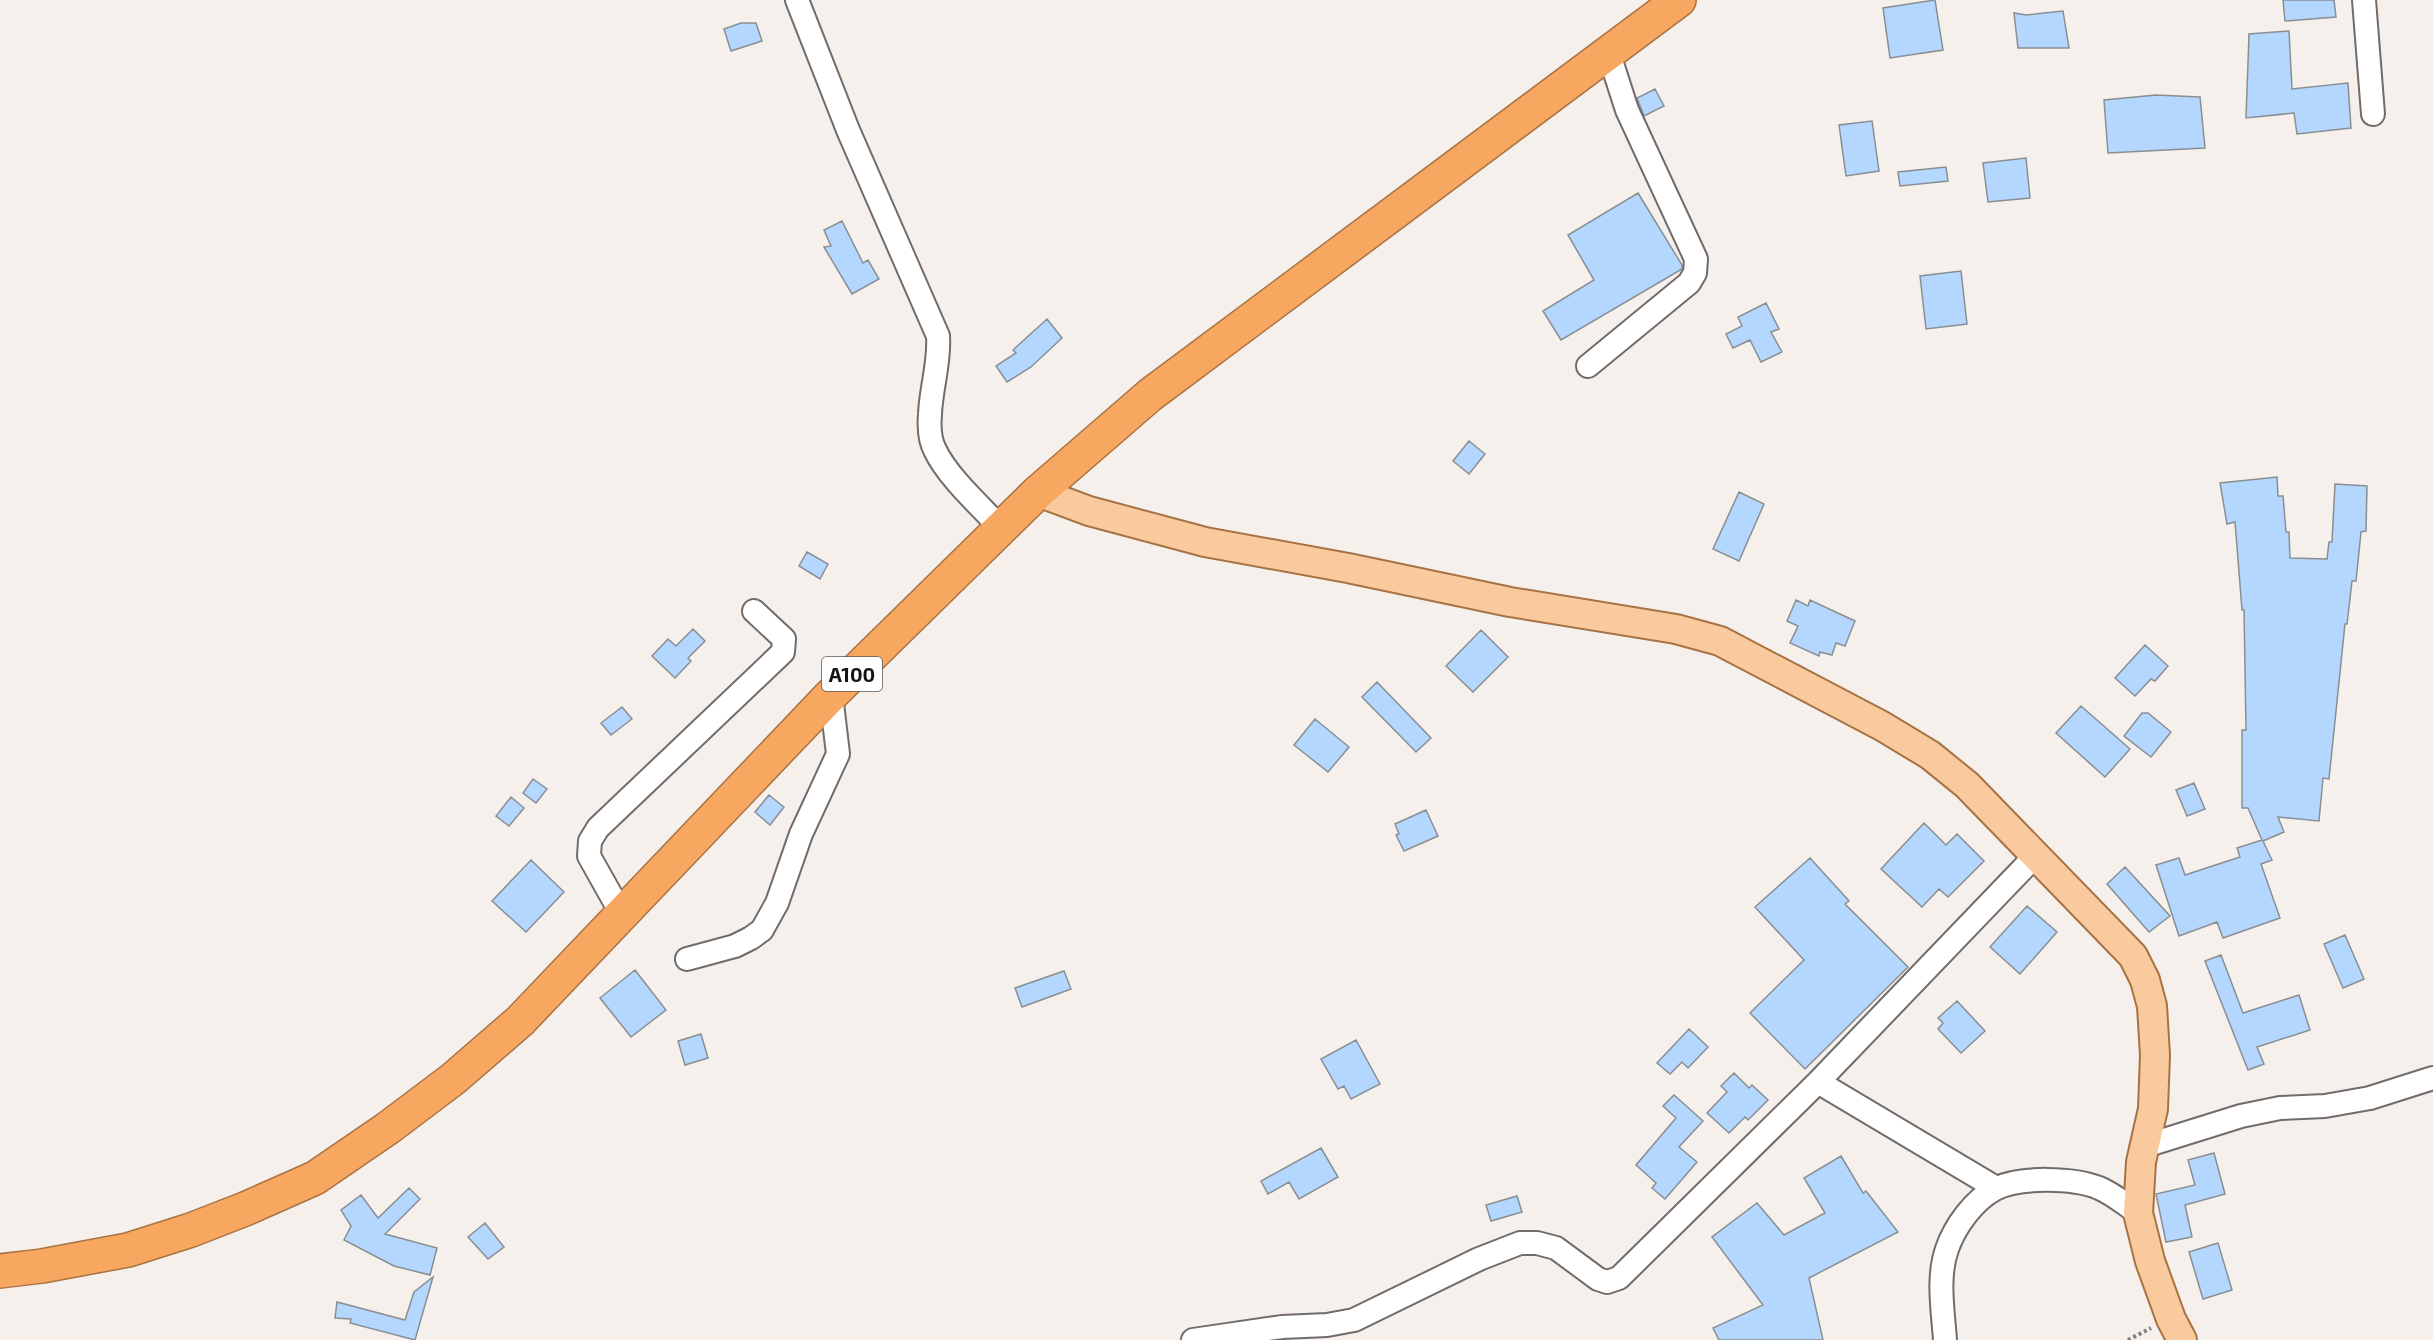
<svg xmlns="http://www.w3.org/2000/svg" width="2433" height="1340" font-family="'Exo 2',sans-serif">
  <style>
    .building { fill: #b3d7fe; stroke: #8a8e92; stroke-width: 1.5 }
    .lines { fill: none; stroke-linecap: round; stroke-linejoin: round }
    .minor-casing { stroke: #716c69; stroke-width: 26 }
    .major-casing { stroke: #a87344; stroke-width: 32 }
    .highway-casing { stroke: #a87344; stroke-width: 36 }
    .path { stroke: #817e7b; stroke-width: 4; stroke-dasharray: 3 3; stroke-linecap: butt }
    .minor { stroke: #fff; stroke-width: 22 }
    .major { stroke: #faca9f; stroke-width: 28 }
    .highway { stroke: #f7a75f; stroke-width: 33 }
    .labels { text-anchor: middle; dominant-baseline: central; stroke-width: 6; stroke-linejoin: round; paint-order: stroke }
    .shield { fill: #fff; stroke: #5a5a58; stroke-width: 1.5 }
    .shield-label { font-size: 20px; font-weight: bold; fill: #141311 }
  </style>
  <rect width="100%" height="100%" fill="#f6f0ec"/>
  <path class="building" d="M1935,0L1943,50L1890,58L1883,8Z
    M2283,0H2334L2336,17L2285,21Z
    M2063,11L2069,48H2018L2014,13L2026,15Z
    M741,23H756L762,41L731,51L724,29Z
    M2289,31L2292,89L2348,83L2351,128L2297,134L2294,113L2246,118L2249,34Z
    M1655,89L1664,106L1644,116L1637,98Z
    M2156,95L2200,97L2205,148L2108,153L2104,100Z
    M1872,121L1879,171L1846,176L1839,125Z
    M2026,158L2030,198L1988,202L1983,163Z
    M1946,167L1948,181L1900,186L1898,172Z
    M1638,193L1682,265V269L1561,340L1543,311L1594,280L1568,235Z
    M842,221L863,263L868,260L879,279L852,294L824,247L831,246L824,230Z
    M1961,271L1967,324L1926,329L1920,276Z
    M1766,303L1779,329L1771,332L1782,352L1761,362L1750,340L1733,348L1726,334L1742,326L1738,317Z
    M1047,319L1062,338L1031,367L1007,382L996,366L1016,353L1013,350Z
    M1469,441L1485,454L1469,474L1453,461Z
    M2277,477L2278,496H2283L2286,532H2289L2290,558L2327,559L2329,542H2332L2335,484L2367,486L2366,531L2361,532L2356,581H2352L2347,624H2345L2329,779L2323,778L2319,821L2278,817L2284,832L2263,841L2272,860L2261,864L2280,918L2223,938L2217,922L2179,936L2156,865L2179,858L2185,875L2240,857L2237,848L2262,840L2248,808H2242V730H2246L2244,610H2242L2235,522L2227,524L2220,483Z
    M1739,492L1764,504L1739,561L1713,549Z
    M807,552L828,564L820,579L799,566Z
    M1796,600L1808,606L1810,600L1855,621L1845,646L1836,643L1832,655L1820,652L1819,656L1790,643L1798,626L1787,621Z
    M693,629L705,641L688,658L691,661L675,678L652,656L668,639L676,646Z
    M1481,630L1508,657L1473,692L1446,666Z
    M2145,645L2168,666L2155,681L2151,679L2135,696L2115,678Z
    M1377,682L1431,738L1416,752L1362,697Z
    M2081,706L2130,749L2105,777L2056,733Z
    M622,707L632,719L611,735L601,723Z
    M2142,713H2148L2171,732L2151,757L2124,736Z
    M1315,719L1349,747L1328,772L1294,745Z
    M533,779L547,789L536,803L523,793Z
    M2194,783L2205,809L2187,816L2176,790Z
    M769,795L784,807L770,825L755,812Z
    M511,797L524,808L509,826L496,816Z
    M1426,810L1438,836L1404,851L1396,835L1399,834L1395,824Z
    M1924,823L1946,845L1957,834L1984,861L1948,897L1939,889L1922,907L1881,869Z
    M1810,858L1849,901L1845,904L1908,967L1805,1069L1750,1013L1804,960L1755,907Z
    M531,860L564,892L526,932L492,901Z
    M2125,867L2170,916L2149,932L2107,884Z
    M2027,906L2057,932L2020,974L1990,947Z
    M2345,935L2364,979L2343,988L2324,944Z
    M2221,955L2243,1013L2299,995L2310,1030L2257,1047L2264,1064L2248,1070L2205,961Z
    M635,970L666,1010L631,1037L600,998Z
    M1064,971L1071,989L1022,1007L1015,988Z
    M1957,1001L1985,1031L1961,1053L1938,1029L1943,1023L1938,1018Z
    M1689,1029L1708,1047L1688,1068L1682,1062L1670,1074L1657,1063Z
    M701,1034L708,1058L685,1065L678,1041Z
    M1356,1040L1380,1084L1351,1099L1344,1086L1338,1089L1321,1059Z
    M1734,1073L1749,1088L1752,1085L1768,1100L1748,1120L1745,1117L1729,1133L1707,1113L1727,1092L1721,1086Z
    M1674,1095L1703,1121L1679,1147L1697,1162L1665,1199L1652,1188L1656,1183L1636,1165L1676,1118L1663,1106Z
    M1321,1148L1338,1177L1299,1199L1289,1182L1268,1194L1261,1181Z
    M2214,1153L2225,1194L2185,1205L2192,1237L2166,1242L2156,1194L2195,1185L2188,1160Z
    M1841,1156L1863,1193L1866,1191L1898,1232L1809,1278L1823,1340H1719L1713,1328L1763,1305L1712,1237L1757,1203L1784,1235L1825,1213L1804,1178Z
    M409,1188L420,1199L385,1234L437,1248L430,1275L394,1266L344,1240L351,1226L341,1210L361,1195L378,1218Z
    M1517,1196L1522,1212L1491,1221L1486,1205Z
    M485,1223L504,1247L488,1259L468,1237Z
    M2218,1243L2232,1290L2203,1299L2189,1252Z
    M433,1277L415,1340L350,1323L351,1319L335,1318L337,1302L405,1320L414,1292Z"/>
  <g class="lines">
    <g class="minor-casing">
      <path id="minor" d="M797,0L848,130L938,336C940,362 931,388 930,414C929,426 929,439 935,450C947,476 980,506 1000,527
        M2364,0L2373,114
        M1588,366L1689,283L1695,273L1696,259L1627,110L1608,51
        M621,913L589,856L590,841L598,828L783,652L784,639L754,611
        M687,959L735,946L751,938L762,930L777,903L801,834L838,754L831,695
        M1818,1082L1996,1188
        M2145,1146L2241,1116L2280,1108L2325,1106L2370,1098L2433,1078
        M1193,1340L1282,1327L1327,1325L1354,1320L1479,1259L1520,1243H1537L1556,1248L1598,1279L1607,1282L1619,1278L1818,1082L2036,855
        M1945,1340C1943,1311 1937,1277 1947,1249C1955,1226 1974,1200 1995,1189C2019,1176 2075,1178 2099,1188C2112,1193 2126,1205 2138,1213"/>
    </g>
    <g class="major-casing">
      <path id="major" d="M1038,492L1089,511L1205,542L1348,568L1510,602L1676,629L1720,641L1882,726L1930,755L1967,785L2133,956L2145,980L2152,1006L2155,1055L2153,1109L2141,1162L2138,1213L2150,1261L2171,1319L2182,1340"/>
    </g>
    <g class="highway-casing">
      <path id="highway" d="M0,1271L42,1266L128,1250L191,1230L245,1209L315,1178L388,1128L453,1079L520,1021L831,695L1038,492L1150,395L1679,0"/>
    </g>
    <path class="path" d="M2128,1340L2151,1328"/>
    <use href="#minor" class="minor"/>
    <use href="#major" class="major"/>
    <use href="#highway" class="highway"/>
  </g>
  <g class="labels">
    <rect class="shield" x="822" y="657" width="60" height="34" rx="4.5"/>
    <g class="shield-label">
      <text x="852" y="674">A100</text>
    </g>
  </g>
</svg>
